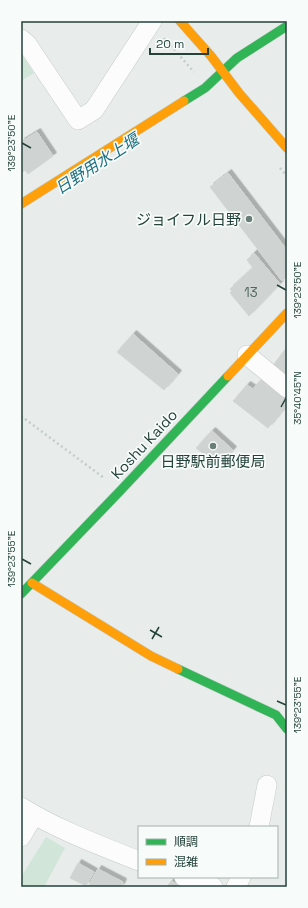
<svg xmlns="http://www.w3.org/2000/svg" width="308" height="908" font-family="'Space Grotesk','Noto Sans JP',sans-serif">
  <style>
    .green { fill: #d1e6d8 }
    .building { fill: #cfd4d2; stroke: #d1d6d4; filter: url(#shadow) }
    .lines { fill: none; stroke-linecap: round; stroke-linejoin: round }
    .street-casing { stroke: #c5cac8; stroke-width: 20 }
    .fast-casing { stroke: #c3cbc8; stroke-width: 10 }
    .slow-casing { stroke: #c3cbc8; stroke-width: 10 }
    .path { stroke: #c3ccca; stroke-width: 2.5; stroke-dasharray: 2 3; stroke-linecap: butt }
    .street { stroke: #fcfcfc; stroke-width: 19 }
    .fast { stroke: #30b455; stroke-width: 9 }
    .slow { stroke: #ff9f0a; stroke-width: 9 }
    .ticks { fill: none; stroke: #24423a; stroke-width: 1.5 }
    .poi-dot { fill: #697e78; stroke: #f7fbf9; stroke-width: 1.5 }
    .labels { text-anchor: middle; dominant-baseline: central; stroke-width: 3.5; stroke-linejoin: round; paint-order: stroke }
    .number-label { font-size: 13px; fill: #506761 }
    .poi-label { font-size: 15px; fill: #24423a; stroke: #f7fbf9; text-anchor: end }
    .street-label { font-size: 15px; fill: #24423a; stroke: #f7fbf9 }
    .water-label { font-size: 16px; font-style: italic; fill: #1c6f80; stroke: #f7fbf9 }
    .neatline { fill: none; stroke: #24423a; stroke-width: 1.5 }
    .ticks-label { font-size: 10px; text-anchor: middle; fill: #24423a }
  </style>
  <defs>
    <filter id="shadow"><feDropShadow dx="3.5" dy="-3.5" stdDeviation="0" flood-color="#0004"/></filter>
  </defs>
  <rect width="100%" height="100%" fill="#e8edeb"/>
  <path class="green" d="M21,54L34,73L21,81Z
    M46,837L65,848L44,887H26L21,884V877Z"/>
  <path class="building" d="M37,132L53,156L28,174L25,170L21,173V142Z
    M228,173L287,250V276L282,281L210,187Z
    M254,253L280,284L249,316L230,293L232,291L230,289L253,268L247,260Z
    M133,334L178,374L164,390L117,352Z
    M287,347V381L271,368Z
    M261,380L287,401V405L268,428L233,401L247,385L253,389Z
    M212,431L233,450L219,466L196,448Z
    M78,863L94,872L86,886L70,878Z
    M98,869L123,882L121,887H88Z
    M171,881L182,887H167Z"/>
  <g class="lines">
    <g class="street-casing">
      <path id="street" d="M21,39L27,44L78,120L94,110L152,21
        M247,355L287,388
        M21,807C58,830 99,845 139,861
        M259,827L267,785
        M21,837L34,815
        M184,877L213,887
        M236,887L241,877"/>
    </g>
    <g class="fast-casing">
      <path id="fast" d="M184,101L205,88L237,58L287,26
        M21,594L121,490L228,376
        M178,669L276,715L287,729"/>
    </g>
    <g class="slow-casing">
      <path id="slow" d="M180,21L211,56L239,93L287,148
        M21,204L184,101
        M228,376L287,313
        M32,583L151,656L178,669"/>
    </g>
    <path class="path" d="M164,38L194,72
      M280,168L287,176
      M21,416L104,478"/>
    <use href="#street" class="street"/>
    <use href="#fast" class="fast"/>
    <use href="#slow" class="slow"/>
  </g>
  <path class="ticks" d="M22,143L31,148M277,285L286,290M281,407L286,398M22,559L31,564M150,630L162,637M152,639L159,627M277,701L286,705"/>
  <g class="poi-dot">
    <circle cx="249" cy="219" r="4"/>
    <circle cx="213" cy="446" r="4"/>
  </g>
  <g class="labels">
    <g class="number-label">
      <text x="251" y="292">13</text>
    </g>
    <g class="poi-label">
      <text x="241" y="219">ジョイフル日野</text>
      <text x="213" y="461" text-anchor="middle">日野駅前郵便局</text>
    </g>
    <g class="street-label">
      <text transform="translate(144 444) rotate(-47)">Koshu Kaido</text>
    </g>
    <g class="water-label">
      <text transform="translate(97 164) rotate(-33)">日野用水上堰</text>
    </g>
  </g>
  <rect width="308" height="908" fill="none" stroke="#f7fbf9" stroke-width="44"/>
  <rect x="138" y="826" width="140" height="52" fill="#f7fbf9" stroke="#a3b1ad"/>
  <rect x="146" y="839" width="20" height="6" fill="#30b455" stroke="#a3b1ad"/>
  <text x="174" y="846" font-size="12" fill="#24423a">順調</text>
  <rect x="146" y="859" width="20" height="6" fill="#ff9f0a" stroke="#a3b1ad"/>
  <text x="174" y="866" font-size="12" fill="#24423a">混雑</text>
  <path d="M150 48v6h58v-6" fill="none" stroke="#24423a" stroke-width="2"/>
  <text x="156" y="48" font-size="12" fill="#24423a" stroke="#f7fbf9" stroke-width="3" paint-order="stroke">20 m</text>
  <rect x="22" y="22" width="264" height="864" class="neatline"/>
  <g class="ticks-label">
    <text transform="translate(11 143) rotate(-90)" y="4">139°23'50"E</text>
    <text transform="translate(297 290) rotate(-90)" y="4">139°23'50"E</text>
    <text transform="translate(297 398) rotate(-90)" y="4">35°40'45"N</text>
    <text transform="translate(11 559) rotate(-90)" y="4">139°23'55"E</text>
    <text transform="translate(297 705) rotate(-90)" y="4">139°23'55"E</text>
  </g>
</svg>
